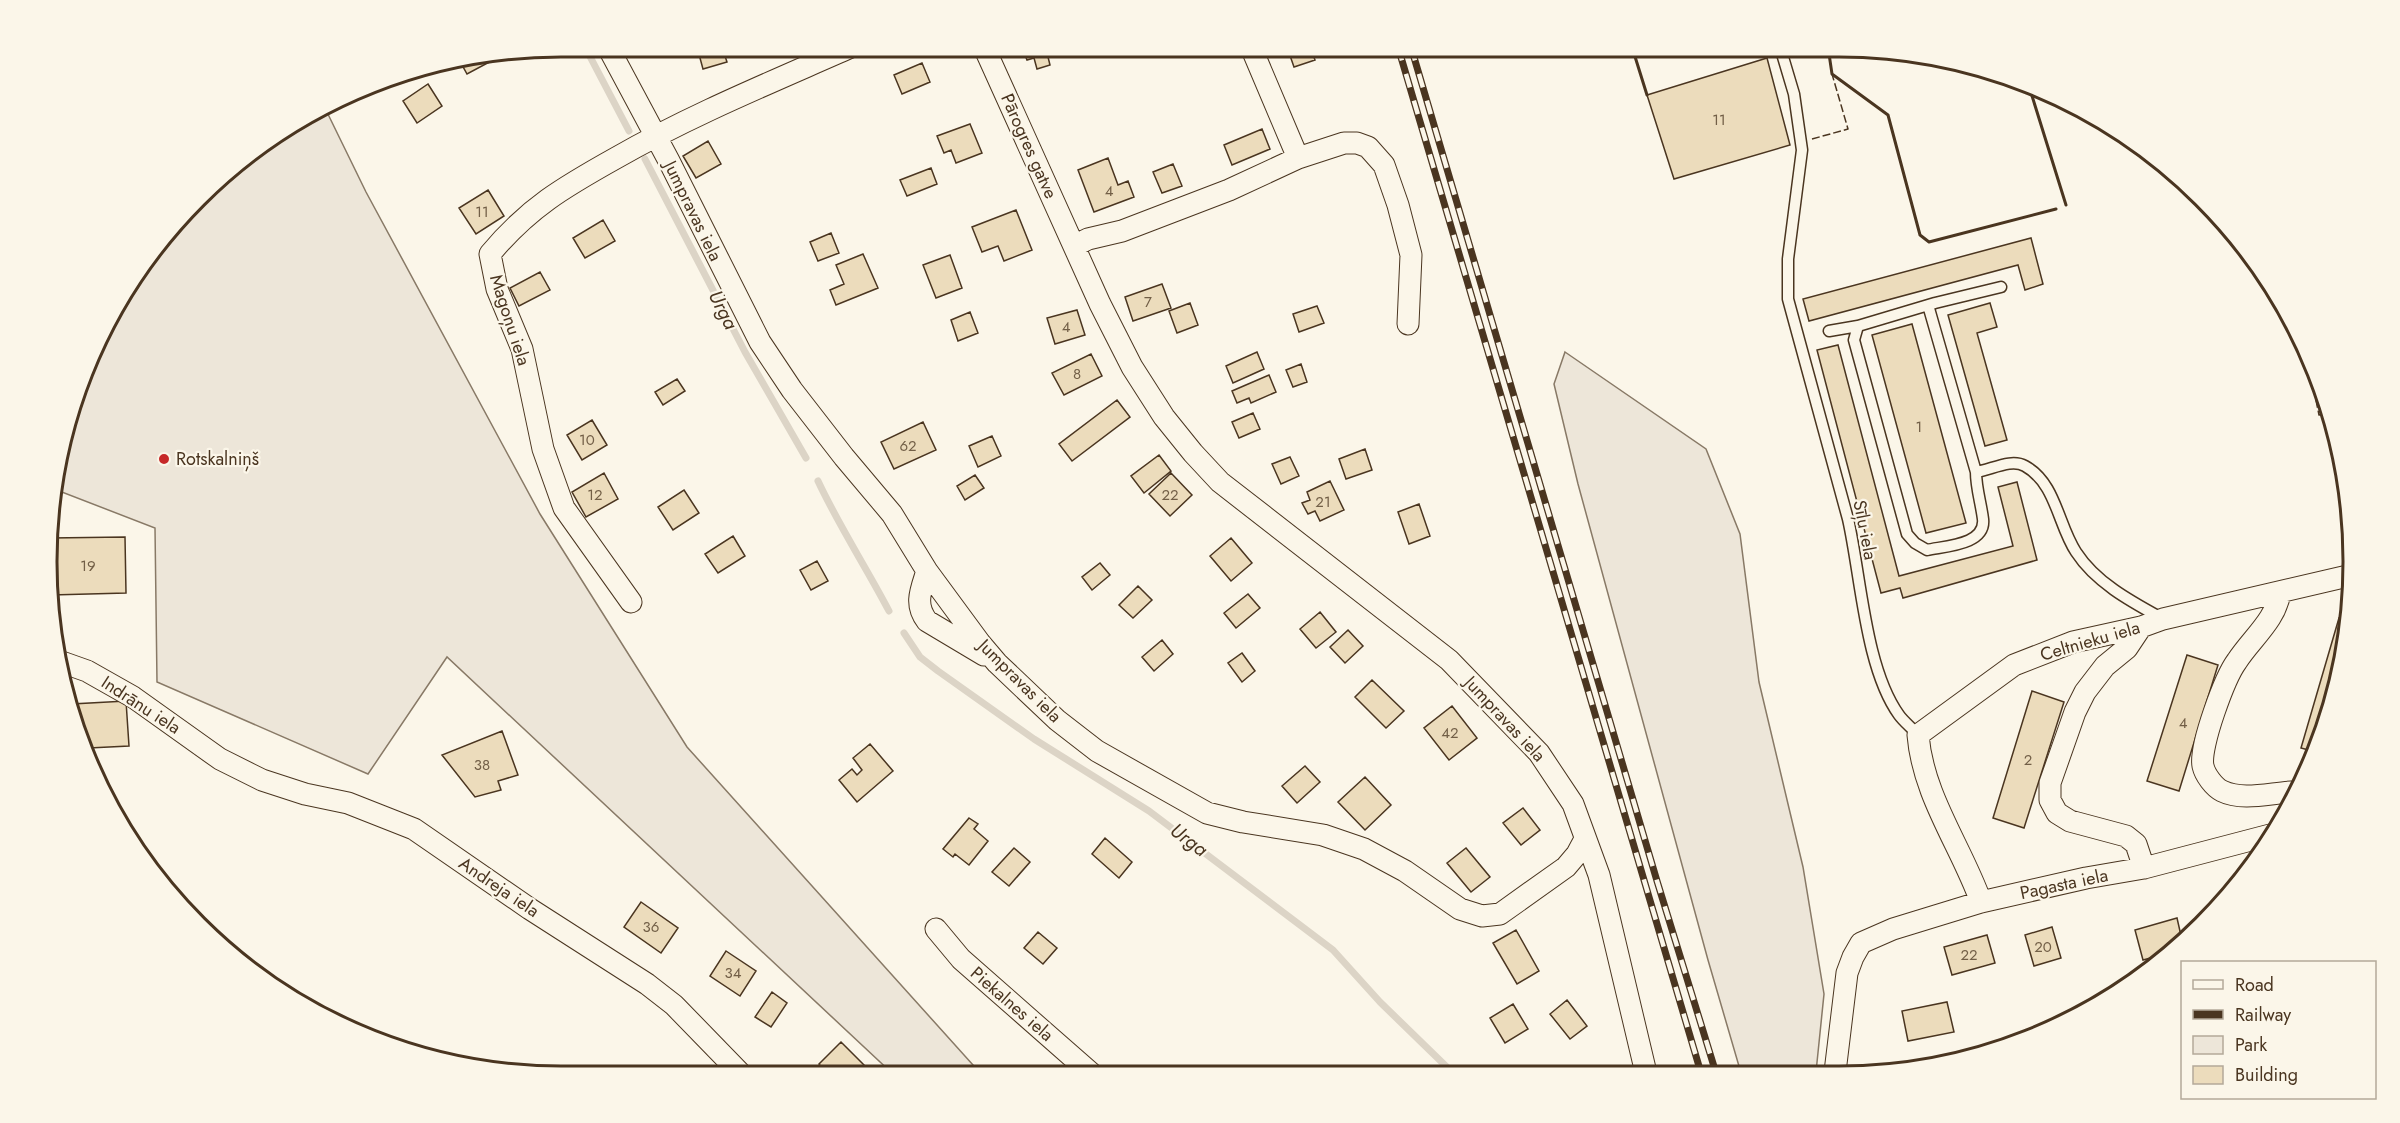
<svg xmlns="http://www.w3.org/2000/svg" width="2400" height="1123" font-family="Jost,sans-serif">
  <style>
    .green { fill: #ede6d9; stroke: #887966; stroke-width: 1.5 }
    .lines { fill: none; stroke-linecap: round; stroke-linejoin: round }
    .stream { stroke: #dcd4c6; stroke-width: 7 }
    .building { fill: #ecdcbc; stroke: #4a3520; stroke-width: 1.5 }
    .lane-casing { stroke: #4a3520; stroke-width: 13 }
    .street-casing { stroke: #4a3520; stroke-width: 23 }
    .lane { stroke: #fbf6e9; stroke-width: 10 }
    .street { stroke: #fbf6e9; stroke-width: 21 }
    .rail-casing { stroke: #4a3520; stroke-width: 7 }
    .rail { stroke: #fbf6e9; stroke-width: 4.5; stroke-dasharray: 14; stroke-linecap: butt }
    .fence { stroke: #4a3520; stroke-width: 1.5; stroke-dasharray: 8 3; stroke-linecap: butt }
    .wall { stroke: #4a3520; stroke-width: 3 }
    .poi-dot { fill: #c62828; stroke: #fbf6e9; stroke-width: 2 }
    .labels { text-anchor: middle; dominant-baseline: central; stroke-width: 4.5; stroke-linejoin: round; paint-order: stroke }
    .number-label { font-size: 15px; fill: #725f47 }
    .street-label { font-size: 18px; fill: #4a3520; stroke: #fbf6e9 }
    .poi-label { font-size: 18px; fill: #4a3520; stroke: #fbf6e9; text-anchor: start }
    .water-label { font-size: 20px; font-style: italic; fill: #4a3520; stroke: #fbf6e9 }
    .rim { fill: none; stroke: #4a3520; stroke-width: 3 }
  </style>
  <rect width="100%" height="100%" fill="#fbf6e9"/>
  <path class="green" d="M324,106L366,192L540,514L687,747L982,1075H894L447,657L368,774L157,682L155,528L54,489L56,461L115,304L222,174L304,115Z
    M1565,352L1706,449L1740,534L1759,682L1803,867L1824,994L1816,1072L1741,1073L1708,960L1578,484L1554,384Z"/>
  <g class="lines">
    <path class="stream" d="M585,47L629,131
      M645,159L745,352L806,458
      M818,481C839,526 866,567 889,611
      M904,633L920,657L938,671L1034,739L1149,811L1333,950L1380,1002L1454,1074"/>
  </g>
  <path class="building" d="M688,47H722L727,62L703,69L697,47L689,50Z
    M1022,47H1057L1059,54L1048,57L1050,65L1037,69L1034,58L1027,60Z
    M1287,47H1310L1315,60L1294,67Z
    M494,58L495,59L467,74L461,63Z
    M1767,58L1790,145L1674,179L1647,95Z
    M922,63L930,82L902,94L894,75Z
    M428,84L442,106L417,123L403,101Z
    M970,124L982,153L956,163L951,150L944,153L937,136Z
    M1262,129L1270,149L1232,165L1224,145Z
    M708,141L721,164L696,178L683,156Z
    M1108,158L1118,185L1128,181L1134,197L1094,212L1078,170Z
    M1173,164L1182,186L1162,193L1153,172Z
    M931,168L937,184L907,196L900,180Z
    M488,190L504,216L476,234L459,208Z
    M1016,210L1032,250L1004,261L998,246L982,252L972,227Z
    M603,220L615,241L585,258L573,238Z
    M831,233L839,253L818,261L810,242Z
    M2031,238L2043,284L2025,290L2018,265L1809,321L1803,299Z
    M863,254L878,288L836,305L830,290L844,284L836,265Z
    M950,255L962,288L936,298L923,265Z
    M540,272L550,290L519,306L510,288Z
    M1162,284L1171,308L1133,321L1125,297Z
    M1190,303L1198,325L1177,333L1169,311Z
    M1990,303L1997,327L1977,333L2007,440L1985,446L1948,315Z
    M1317,306L1324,323L1299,332L1293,314Z
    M1077,310L1085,335L1055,344L1047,318Z
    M970,312L978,333L958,341L951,320Z
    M1912,324L1966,523L1926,533L1872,335Z
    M1838,345L1899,576L2013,546L1998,487L2017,482L2037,560L1903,598L1900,588L1881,593L1817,350Z
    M1257,352L1264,369L1233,383L1226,366Z
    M1091,354L1102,376L1064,395L1052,373Z
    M1301,364L1307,382L1293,387L1286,370Z
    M1269,375L1276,392L1251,403L1249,398L1237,403L1232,391Z
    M677,379L685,391L663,405L655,392Z
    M1117,400L1130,417L1072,461L1059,444Z
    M1253,413L1260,429L1239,438L1232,422Z
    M592,420L607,445L582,460L567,435Z
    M923,422L936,450L894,469L881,442Z
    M992,436L1001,456L978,467L969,446Z
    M1365,449L1372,470L1346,479L1339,459Z
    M1159,455L1171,471L1144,493L1131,476Z
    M1290,457L1299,476L1281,484L1272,464Z
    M604,473L618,499L586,517L572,492Z
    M1171,473L1192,495L1170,516L1149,494Z
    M975,475L984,488L965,500L957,486Z
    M1330,481L1344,510L1320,521L1315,511L1308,514L1302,503L1310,500L1307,492Z
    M684,490L699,513L673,530L658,507Z
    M1419,504L1430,536L1409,544L1398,512Z
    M733,536L745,556L718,573L705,554Z
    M125,537L126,593L51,595L50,538Z
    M1231,538L1252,563L1231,581L1210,556Z
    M817,561L828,581L811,590L800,570Z
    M1100,563L1110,575L1092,590L1082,577Z
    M1138,586L1152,600L1133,618L1119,605Z
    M1248,594L1260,608L1236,628L1224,613Z
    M1320,612L1336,632L1316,648L1300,629Z
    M2339,618L2348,620L2344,662L2316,752L2301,748Z
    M1348,630L1363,646L1345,663L1330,647Z
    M1162,640L1173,654L1154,671L1142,657Z
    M1242,653L1255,671L1242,682L1228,663Z
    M2187,655L2218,665L2179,791L2147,781Z
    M1372,680L1404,711L1386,728L1355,697Z
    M2032,691L2064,702L2024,828L1993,818Z
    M126,701L129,746L89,748L72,704Z
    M1452,706L1477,738L1449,760L1424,728Z
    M502,731L518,775L498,781L501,790L475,797L442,755Z
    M870,744L893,771L857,802L839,780L852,769L857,775L862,770L853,758Z
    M1305,766L1320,782L1297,803L1282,786Z
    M1365,777L1391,805L1365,830L1338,802Z
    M1523,808L1540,830L1521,845L1503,823Z
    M969,818L978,824L974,829L988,841L969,865L955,854L953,857L943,849Z
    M1105,838L1132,862L1119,878L1092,854Z
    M1014,848L1030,862L1009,886L992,872Z
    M1466,848L1490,877L1471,892L1447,863Z
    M641,902L678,928L661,953L624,927Z
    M2217,905L2207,915L2205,909Z
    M2177,918L2182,940L2169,953L2143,960L2135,930Z
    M2052,927L2061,958L2034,966L2025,935Z
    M1516,930L1539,971L1517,984L1493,943Z
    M1038,932L1057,948L1043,964L1024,948Z
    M1987,935L1995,963L1952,975L1944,947Z
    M726,951L756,971L740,996L710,976Z
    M772,992L787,1003L771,1027L755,1017Z
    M1567,1000L1587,1026L1570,1039L1550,1014Z
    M1947,1002L1954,1032L1908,1041L1902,1011Z
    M1513,1004L1528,1029L1505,1043L1490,1018Z
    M841,1042L871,1072L868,1075L830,1076L819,1064Z
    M1220,1066L1232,1074H1215Z"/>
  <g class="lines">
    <g class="lane-casing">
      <path id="lane" d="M1780,47L1794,94L1802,150L1788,259V299L1848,519C1861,576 1865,668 1899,715C1904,722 1912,728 1918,735
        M2001,287L1935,303L1858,326L1854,340L1907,534L1915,543L1927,550C1945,546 1986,545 1983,519C1981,503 1976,488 1976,472C1991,470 2011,458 2025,466C2056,483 2058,525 2076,552C2096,583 2132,602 2163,619
        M1928,305L1976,472
        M1829,331L1858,326"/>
    </g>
    <g class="street-casing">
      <path id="street" d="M608,47L669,161L760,342L792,390L844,457L892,514L927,571L980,643L997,663L1057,720L1097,751L1207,813L1243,822L1323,835L1364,849L1405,871L1460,909L1482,916L1500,914L1566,867L1577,854L1585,839
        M984,47L1100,304L1132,367L1164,417L1193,453L1220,482L1449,660L1539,753L1573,804L1599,875L1646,1073
        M1251,47L1298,158
        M1074,246L1088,239L1122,231L1229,190L1298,158L1344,143H1357L1368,147L1384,165L1398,205L1411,255L1408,324
        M927,571C921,590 914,604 927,621L984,655
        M2280,592C2276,620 2252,638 2237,661C2225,677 2199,747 2203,766C2205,775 2214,787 2222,791C2242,801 2270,793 2291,792L2294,794
        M631,602L564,508L543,449L522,349L497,289L490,254C528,208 564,187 616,158C691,115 772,82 851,47
        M2141,627L2127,648L2105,666L2085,692L2075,712L2050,783V800L2057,813L2070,821L2126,836L2136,844L2144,868
        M56,660L87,671L133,697L220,759L262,780L305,794L348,803L414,829L530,909L647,984L674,1005L743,1076
        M1981,902C1961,846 1923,796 1918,735L2014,665L2073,642L2141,627L2163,619L2352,575
        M936,929L961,959L1093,1075
        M1835,1072L1847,973L1853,957L1861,943L1893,929L1981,902L2086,878L2144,868L2270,835"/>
    </g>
    <use href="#lane" class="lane"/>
    <use href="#street" class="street"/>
    <g class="rail-casing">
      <path id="rail" d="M1398,47L1701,1073
        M1411,47L1657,881L1716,1073"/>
    </g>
    <use href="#rail" class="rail"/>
    <path class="fence" d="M1812,139L1848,129L1832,74
      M2305,346L2319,415L2329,413"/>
    <path class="wall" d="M1632,47L1647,95
      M1828,47L1832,74L1888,115L1920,235L1929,242L2056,209
      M2028,83L2066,205"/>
  </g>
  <circle class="poi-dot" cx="164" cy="459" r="6"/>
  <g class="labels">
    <g class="number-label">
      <text x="1719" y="120">11</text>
      <text x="1109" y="191">4</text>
      <text x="482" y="212">11</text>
      <text x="1148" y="302">7</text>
      <text x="1066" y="327">4</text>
      <text x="1077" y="374">8</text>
      <text x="1919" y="427">1</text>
      <text x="587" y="440">10</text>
      <text x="908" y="446">62</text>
      <text x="595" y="495">12</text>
      <text x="1170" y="495">22</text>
      <text x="1323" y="502">21</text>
      <text x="88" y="566">19</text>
      <text x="2183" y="723">4</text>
      <text x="1450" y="733">42</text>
      <text x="2028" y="760">2</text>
      <text x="482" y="765">38</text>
      <text x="651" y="927">36</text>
      <text x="2043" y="947">20</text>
      <text x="1969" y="955">22</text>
      <text x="733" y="973">34</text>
    </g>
    <g class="street-label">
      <text transform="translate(1029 146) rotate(66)">Pārogres gatve</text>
      <text transform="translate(693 211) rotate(64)">Jumpravas iela</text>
      <text transform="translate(510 320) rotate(72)">Magoņu iela</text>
      <text transform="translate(1865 530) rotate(79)">Sīļu iela</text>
      <text transform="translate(2090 641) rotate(-16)">Celtnieku iela</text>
      <text transform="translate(1020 681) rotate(45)">Jumpravas iela</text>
      <text transform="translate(141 705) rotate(33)">Indrānu iela</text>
      <text transform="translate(1505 719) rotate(47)">Jumpravas iela</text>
      <text transform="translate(2064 884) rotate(-12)">Pagasta iela</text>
      <text transform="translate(499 887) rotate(34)">Andreja iela</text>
      <text transform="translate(1012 1004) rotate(41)">Piekalnes iela</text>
    </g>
    <g class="poi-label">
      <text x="176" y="459">Rotskalniņš</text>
    </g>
    <g class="water-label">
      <text transform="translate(723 310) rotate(63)">Urga</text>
      <text transform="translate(1189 840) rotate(37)">Urga</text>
    </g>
  </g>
  <path d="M0 0H2400V1123H0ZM561 57H1839A504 504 0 0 1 2343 561V562A504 504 0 0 1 1839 1066H561A504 504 0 0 1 57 562V561A504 504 0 0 1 561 57Z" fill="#fbf6e9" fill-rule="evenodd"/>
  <path class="rim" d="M561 57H1839A504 504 0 0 1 2343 561V562A504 504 0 0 1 1839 1066H561A504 504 0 0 1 57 562V561A504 504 0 0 1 561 57Z"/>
  <rect x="2181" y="961" width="195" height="138" fill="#fbf6e9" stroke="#b4a999" stroke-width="1.5"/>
  <rect x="2193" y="980" width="30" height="9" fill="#fbf6e9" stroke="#b4a999" stroke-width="1.5"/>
  <text x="2235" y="991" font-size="18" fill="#4a3520">Road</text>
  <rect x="2193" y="1010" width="30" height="9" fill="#4a3520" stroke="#b4a999" stroke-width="1.5"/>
  <text x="2235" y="1021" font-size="18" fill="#4a3520">Railway</text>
  <rect x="2193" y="1036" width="30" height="18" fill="#ede6d9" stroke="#b4a999" stroke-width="1.5"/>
  <text x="2235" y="1051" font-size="18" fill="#4a3520">Park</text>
  <rect x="2193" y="1066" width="30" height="18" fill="#ecdcbc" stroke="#b4a999" stroke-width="1.5"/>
  <text x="2235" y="1081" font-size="18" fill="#4a3520">Building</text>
</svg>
